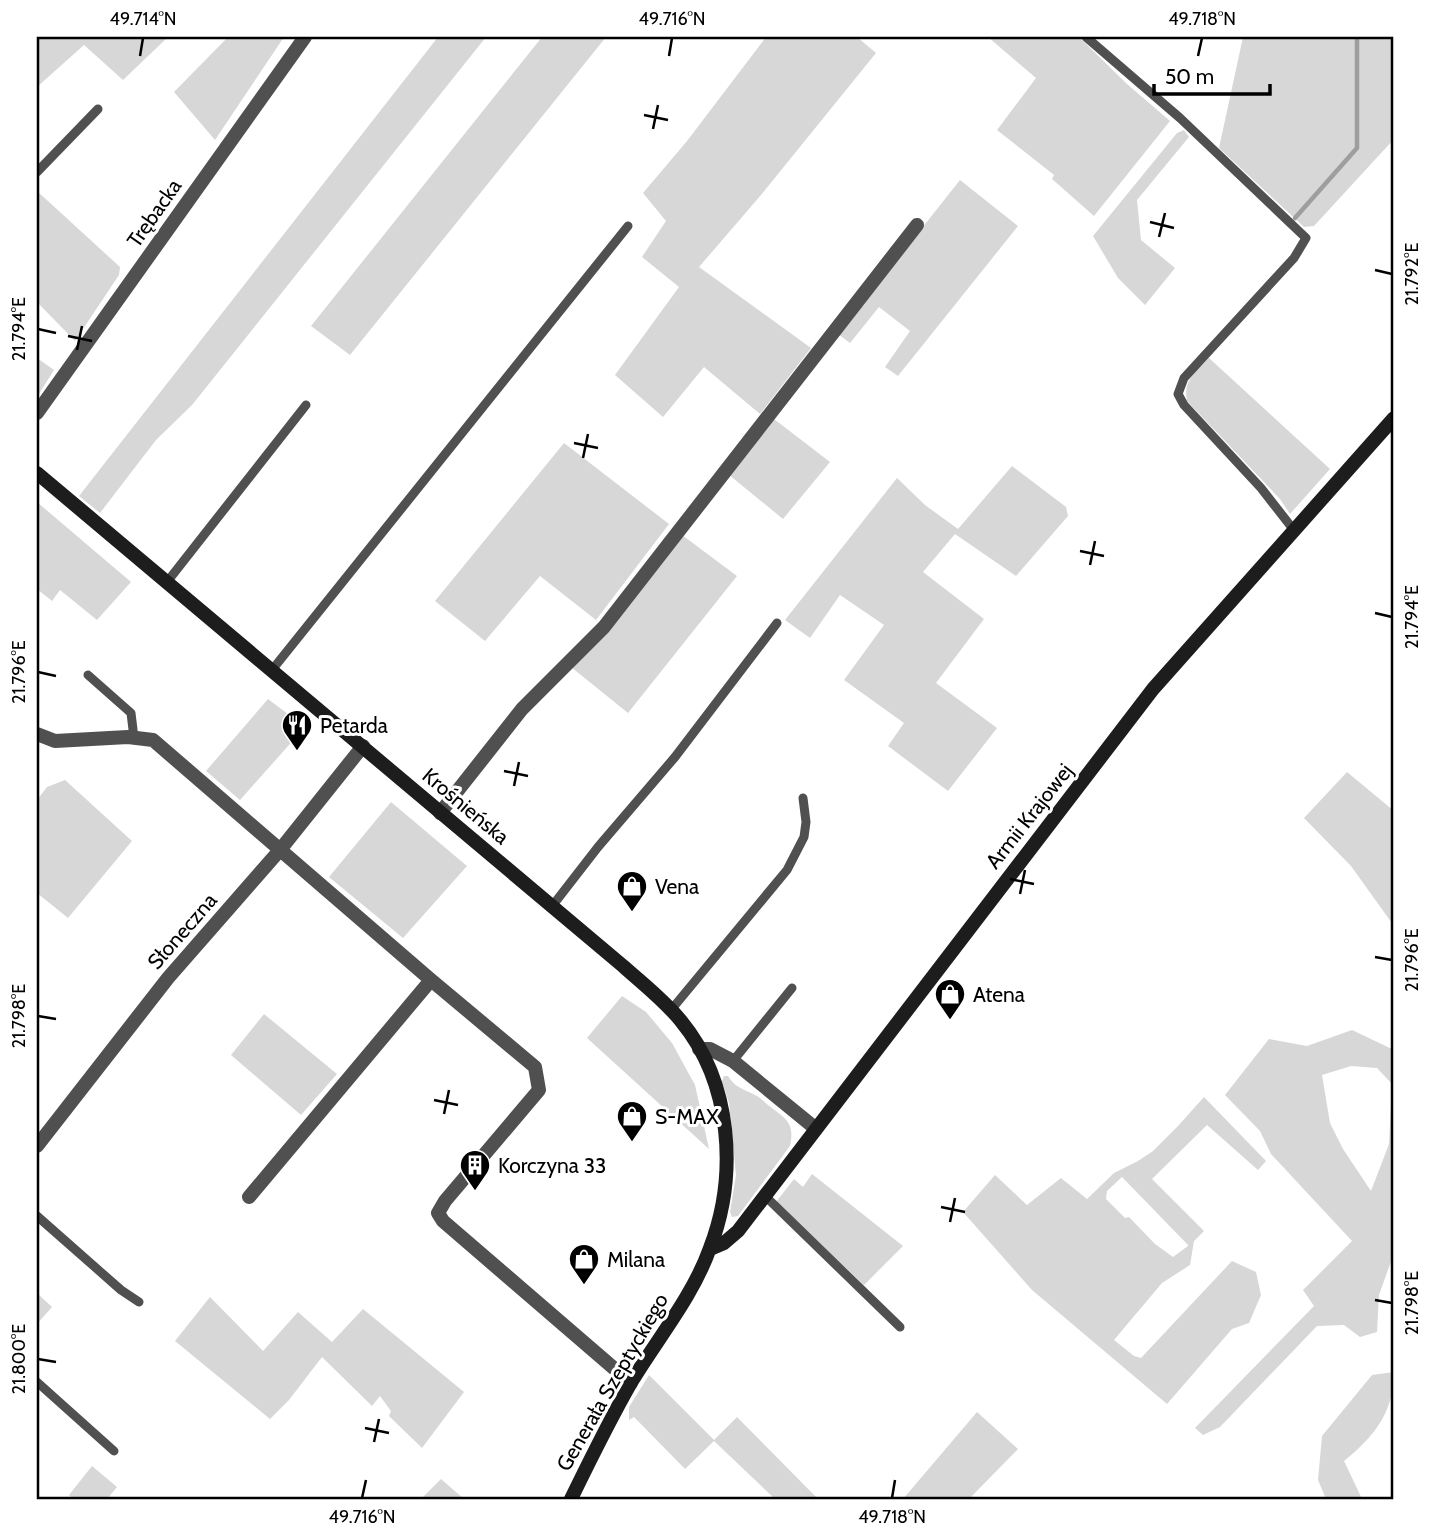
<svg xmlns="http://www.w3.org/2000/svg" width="1431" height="1536" font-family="Cabin,sans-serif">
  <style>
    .green { fill: #d7d7d7; fill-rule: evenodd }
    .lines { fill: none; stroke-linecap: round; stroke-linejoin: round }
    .stream { stroke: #9e9e9e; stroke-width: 4.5 }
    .lane { stroke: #505050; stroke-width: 9 }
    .street { stroke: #505050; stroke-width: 14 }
    .secondary { stroke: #1d1d1d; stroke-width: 14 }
    .ticks { fill: none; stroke: #000; stroke-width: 2.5 }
    .labels { text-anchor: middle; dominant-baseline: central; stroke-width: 6; stroke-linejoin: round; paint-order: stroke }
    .street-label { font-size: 21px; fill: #000; stroke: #fff }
    .poi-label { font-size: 21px; fill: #000; stroke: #fff; text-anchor: start }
    .neatline { fill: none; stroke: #000; stroke-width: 2.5 }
    .ticks-label { font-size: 18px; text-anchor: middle; fill: #000 }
  </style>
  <rect width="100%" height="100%" fill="#fff"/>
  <path class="green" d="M37,37H168L123,80L84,45L37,87Z
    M228,37H284L215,140L174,92Z
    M438,37H486L192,405L156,440L100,513L79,496Z
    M542,37H606L350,355L311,326Z
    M766,37H857L876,53L761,195L699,267L811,348L760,414L704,367L663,417L615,375L679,287L642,257L666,221L643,193L687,141Z
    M988,37H1079L1127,84L1170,121L1094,216L1052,179L1054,175L997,130L1036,78Z
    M1243,37H1394V139L1314,226L1304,227L1219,148Z
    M1184,130L1189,137L1137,200L1141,240L1175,268L1145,305L1118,278L1093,236L1177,133Z
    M960,180L1018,226L898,376L885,367L910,331L879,307L850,343L838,334Z
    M37,191L120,267L119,275L75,341L37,302Z
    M37,358L54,370L37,397Z
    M1209,358L1330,469L1290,514L1280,499L1187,401C1183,380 1195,373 1209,358Z
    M774,419L830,462L783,519L728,474Z
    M564,443L669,524L596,620L540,576L485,641L435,601Z
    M1012,466L1066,507L1068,516L1016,576L955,534L923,572L984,619L936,683L997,728L948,791L888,746L904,723L844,680L884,625L840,595L810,638L785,620L897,478L925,505L958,529Z
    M37,502L131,582L97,620L60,590L52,601L37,589Z
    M682,535L737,576L628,713L571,667Z
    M268,699L305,727L240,800L206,771Z
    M1347,772L1394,811V926L1351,866L1304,818Z
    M65,780L132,841L68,918L37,893V800L47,787Z
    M391,802L467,866L403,938L329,877Z
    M622,996L646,1012L672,1043L695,1085L709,1149L587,1038Z
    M264,1014L337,1074L301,1115L231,1055Z
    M1352,1030L1394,1050V1253L1379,1295L1377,1332L1360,1337L1344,1325L1317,1326L1220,1427L1203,1435L1195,1428L1314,1306L1303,1290L1352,1241L1271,1154L1260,1131L1225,1095L1269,1039L1307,1046ZM1351,1066L1377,1068L1392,1084L1389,1144L1371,1191L1343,1149L1330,1123L1322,1075Z
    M724,1076H728C735,1088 744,1089 755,1095C760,1097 764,1102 768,1105C786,1119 795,1122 790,1146L738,1216L732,1217L730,1212L736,1175L729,1103L722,1081Z
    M1204,1097L1266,1161L1258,1170L1207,1125L1152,1179L1204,1231L1194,1241L1190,1265L1162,1283L1114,1340L1134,1356L1141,1358L1232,1261L1256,1272L1261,1295L1249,1323L1232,1329L1167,1404L1032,1290L963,1212L995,1175L1027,1205L1061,1178L1087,1199L1114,1173L1138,1161L1153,1151L1178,1126ZM1122,1177L1188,1245V1246L1173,1257L1155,1244L1129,1217L1125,1218L1106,1199L1107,1191Z
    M812,1174L903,1246L864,1285L776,1202L794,1179L803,1187Z
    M37,1293L52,1307L37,1324Z
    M210,1297L263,1351L298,1312L332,1342L363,1309L464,1392L422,1448L389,1416L391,1411L380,1396L372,1406L322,1357L289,1400L270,1419L175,1341Z
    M1394,1372C1394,1412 1374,1437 1344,1461L1362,1499H1326L1318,1480L1322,1436L1372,1375Z
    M649,1375L714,1440L737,1417L818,1499H775L714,1441L685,1469L634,1417L629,1420V1407Z
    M977,1412L1018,1449L969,1499H903Z
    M92,1466L117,1487L107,1499H73L69,1495Z
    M441,1479L464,1499H421Z"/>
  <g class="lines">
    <path class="stream" d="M1295,218L1357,148V37"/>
    <path class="lane" d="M1086,37L1180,118L1306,238L1294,258L1184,378L1178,394L1184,405L1261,488L1293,529
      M37,172L98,109
      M167,582L306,405
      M272,670L628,226
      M88,675L131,713L134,738
      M553,905L598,847L675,757L777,623
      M671,1010L787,870L804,837L806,822L803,798
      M733,1061L792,988
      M765,1196L900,1327
      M37,1216L121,1290L139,1302
      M37,1382L114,1451"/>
    <path class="street" d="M37,413L305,37
      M37,734L55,741L128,737L153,740L431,980L535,1067L539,1090L445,1201L438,1213L443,1221L631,1383
      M440,813L522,709L604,627L917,225
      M699,1049H710L733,1061L815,1128
      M37,1146L168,978L280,850L363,746
      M249,1197L431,980"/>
    <path class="secondary" d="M37,473L623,966C643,984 664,1000 681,1021C732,1083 738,1175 710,1248C693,1296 658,1338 632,1381C610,1419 590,1460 571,1499
      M710,1249L724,1243L738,1231L1153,689L1394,418"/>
  </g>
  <path class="ticks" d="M140,56L143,38M669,56L672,38M1198,56L1202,38M644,115L668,120M653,129L658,105M1150,222L1174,228M1159,237L1165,213M1375,270L1392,274M38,329L56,333M68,336L92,341M77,350L82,326M574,443L598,448M583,458L588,434M1080,551L1104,556M1090,565L1095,541M1375,613L1392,617M38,672L56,676M504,771L528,776M514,786L519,762M1010,879L1034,884M1020,894L1025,870M1375,957L1392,960M38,1016L56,1019M434,1100L458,1105M444,1114L449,1090M941,1207L965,1212M950,1222L955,1198M1375,1300L1392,1303M38,1359L56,1362M365,1428L389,1433M374,1442L379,1419M362,1498L366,1480M892,1498L895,1480"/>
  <defs>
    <g id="restaurant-pin" transform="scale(1.575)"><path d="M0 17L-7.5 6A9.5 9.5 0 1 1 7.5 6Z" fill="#000" stroke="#fff"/><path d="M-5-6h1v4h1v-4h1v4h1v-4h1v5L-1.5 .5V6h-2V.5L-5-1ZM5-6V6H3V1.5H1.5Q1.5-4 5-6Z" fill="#fff"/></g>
    <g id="shop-pin" transform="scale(1.575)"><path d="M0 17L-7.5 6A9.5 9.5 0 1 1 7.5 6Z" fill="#000" stroke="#fff"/><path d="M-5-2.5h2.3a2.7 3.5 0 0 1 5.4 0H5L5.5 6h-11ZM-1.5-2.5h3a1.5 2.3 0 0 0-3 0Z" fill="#fff"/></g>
    <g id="building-pin" transform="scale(1.575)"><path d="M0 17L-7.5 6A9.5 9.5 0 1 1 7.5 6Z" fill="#000" stroke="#fff"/><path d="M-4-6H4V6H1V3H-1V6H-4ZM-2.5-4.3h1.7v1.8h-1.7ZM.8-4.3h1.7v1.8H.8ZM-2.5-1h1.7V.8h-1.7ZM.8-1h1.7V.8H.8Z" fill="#fff"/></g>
  </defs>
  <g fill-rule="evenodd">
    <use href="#restaurant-pin" x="297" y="725"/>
    <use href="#shop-pin" x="632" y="886"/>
    <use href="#shop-pin" x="950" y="994"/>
    <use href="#shop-pin" x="632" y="1116"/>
    <use href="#building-pin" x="475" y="1165"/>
    <use href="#shop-pin" x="584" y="1259"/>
  </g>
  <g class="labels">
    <g class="street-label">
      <text transform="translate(154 213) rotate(-55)">Trębacka</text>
      <text transform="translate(466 806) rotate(40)">Krośnieńska</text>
      <text transform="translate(1029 816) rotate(-52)">Armii Krajowej</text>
      <text transform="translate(182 931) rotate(-49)">Słoneczna</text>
      <text transform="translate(612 1382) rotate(-60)">Generała Szeptyckiego</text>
    </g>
    <g class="poi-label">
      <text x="320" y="725">Petarda</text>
      <text x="655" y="886">Vena</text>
      <text x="973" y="994">Atena</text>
      <text x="655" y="1116">S-MAX</text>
      <text x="498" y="1165">Korczyna 33</text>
      <text x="607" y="1259">Milana</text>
    </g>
  </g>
  <rect width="1431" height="1536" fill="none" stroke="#ffffff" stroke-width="77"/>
  <path d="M1154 84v10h116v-10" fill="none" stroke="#000000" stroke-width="3.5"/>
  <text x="1165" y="84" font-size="21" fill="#000000" stroke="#ffffff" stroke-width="5" paint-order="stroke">50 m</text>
  <rect x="38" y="38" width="1354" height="1460" class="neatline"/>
  <g class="ticks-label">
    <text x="143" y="25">49.714°N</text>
    <text x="672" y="25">49.716°N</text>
    <text x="1202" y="25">49.718°N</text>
    <text transform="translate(1412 274) rotate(-90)" y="6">21.792°E</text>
    <text transform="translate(19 329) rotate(-90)" y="6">21.794°E</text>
    <text transform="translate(1412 617) rotate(-90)" y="6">21.794°E</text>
    <text transform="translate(19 672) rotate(-90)" y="6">21.796°E</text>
    <text transform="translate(1412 960) rotate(-90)" y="6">21.796°E</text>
    <text transform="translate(19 1016) rotate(-90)" y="6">21.798°E</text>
    <text transform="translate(1412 1303) rotate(-90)" y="6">21.798°E</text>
    <text transform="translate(19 1359) rotate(-90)" y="6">21.800°E</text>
    <text x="362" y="1523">49.716°N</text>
    <text x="892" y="1523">49.718°N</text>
  </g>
</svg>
